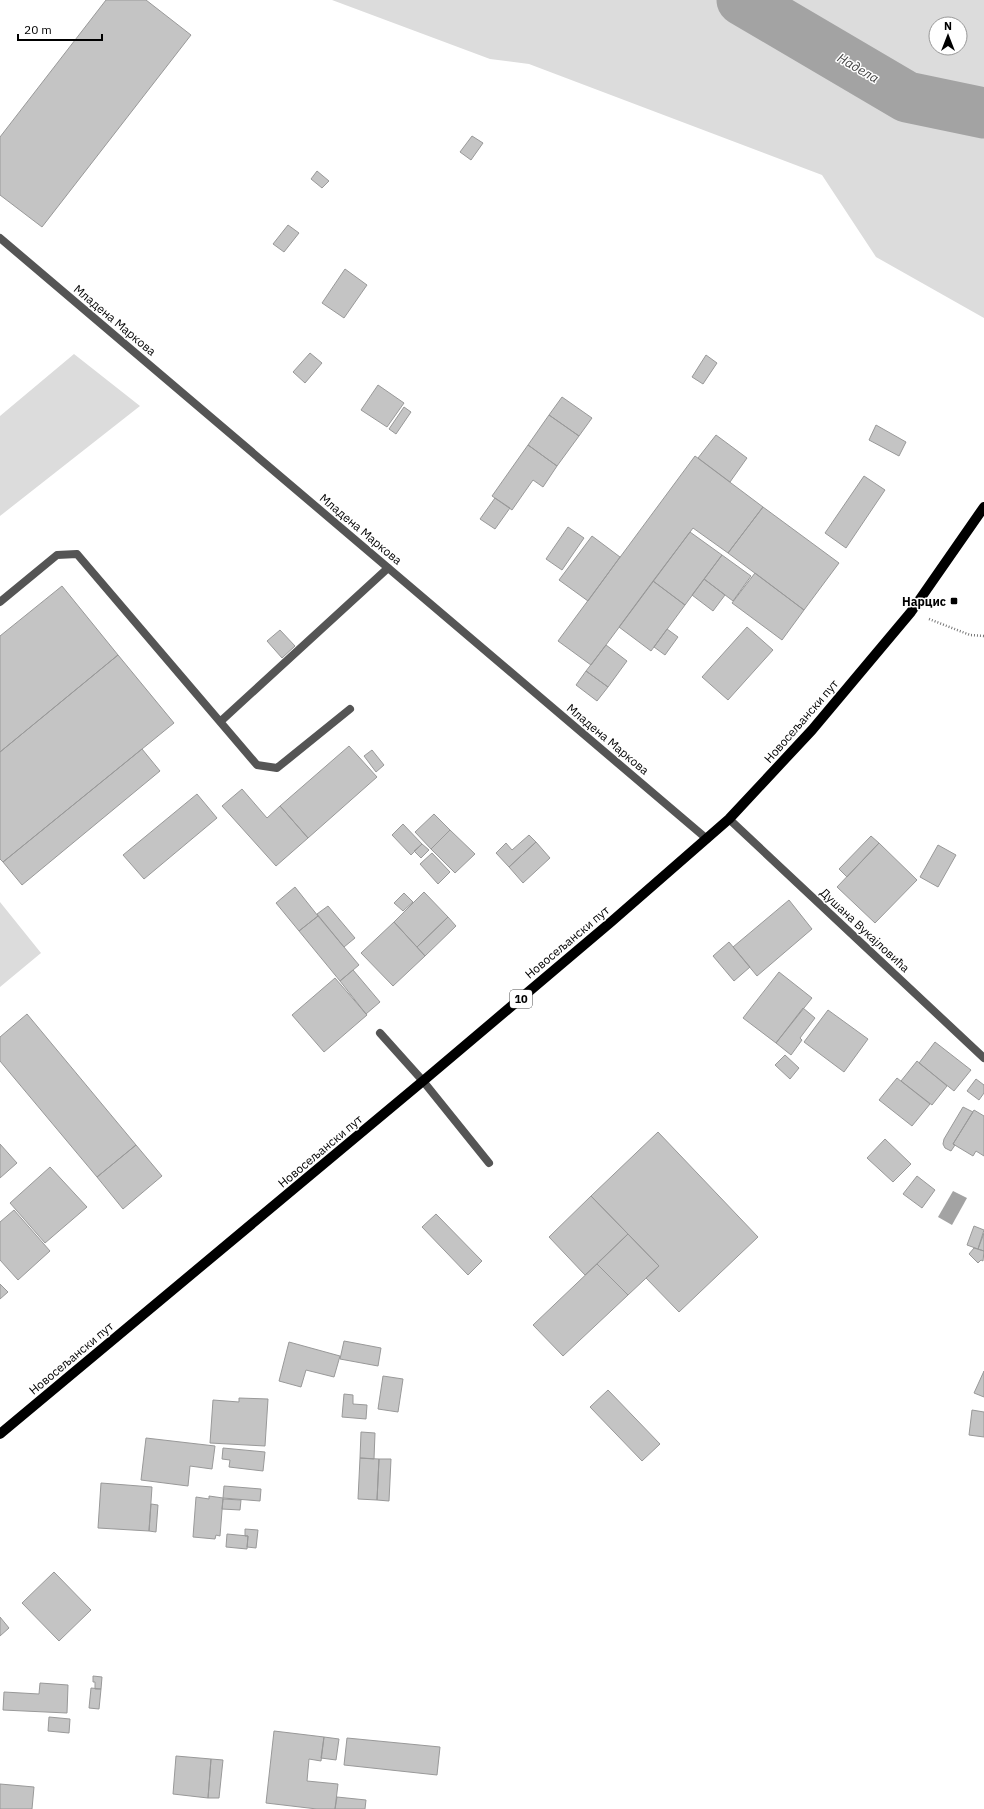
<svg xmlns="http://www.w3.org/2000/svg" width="984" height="1809" font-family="'IBM Plex Sans',sans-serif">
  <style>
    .green { fill: #dcdcdc; fill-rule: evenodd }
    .water { fill: #a3a3a3 }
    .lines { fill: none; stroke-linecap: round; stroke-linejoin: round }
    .river { stroke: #a3a3a3; stroke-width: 51 }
    .building { fill: #c4c4c4; stroke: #999 }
    .path { stroke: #777; stroke-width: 2.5; stroke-dasharray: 1 2; stroke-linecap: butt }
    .service { stroke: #555; stroke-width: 8 }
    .minor { stroke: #555; stroke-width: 8 }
    .primary { stroke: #000; stroke-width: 10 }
    .poi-dot { fill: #000; stroke: #fff; stroke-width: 1.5 }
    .labels { text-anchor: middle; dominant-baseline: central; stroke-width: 3; stroke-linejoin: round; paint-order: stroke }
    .shield { fill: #fff; stroke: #4c4c4c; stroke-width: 1 }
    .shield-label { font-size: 11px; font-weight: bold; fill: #000 }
    .street-label { font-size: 12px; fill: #000; stroke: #fff }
    .poi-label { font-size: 12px; font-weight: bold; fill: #000; stroke: #fff; text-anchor: end }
    .water-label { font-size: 13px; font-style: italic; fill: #444; stroke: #fff }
  </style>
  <rect width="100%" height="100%" fill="#fff"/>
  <path class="green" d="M332,0H984V318L876,257L822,175L529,64L490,59ZM936,24H960V48H936Z
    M74,354L140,406L0,516V416Z
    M0,902L41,953L0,987Z"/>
  <path class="water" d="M953,1191L967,1198L952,1225L938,1217Z"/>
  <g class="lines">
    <path class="river" d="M742,0L907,97L984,113"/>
  </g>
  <path class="building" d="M106,0H146L191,35L42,227L0,195V137Z
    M472,136L483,143L471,160L460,152Z
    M317,171L329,181L322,188L311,179Z
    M288,225L299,233L284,252L273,244Z
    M345,269L367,285L344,318L322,303Z
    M310,353L322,363L305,383L293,372Z
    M706,355L717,363L703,384L692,377Z
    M378,385L404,403L387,427L361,410Z
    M562,397L592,418L579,436L549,415Z
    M404,407L411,412L396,434L389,429Z
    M549,415L579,436L557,466L528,445Z
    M876,425L906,442L899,456L869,440Z
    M716,435L747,458L730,482L698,458Z
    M528,445L557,466L543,487L533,480L512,510L492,496Z
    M695,456L763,507L728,553L693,528L591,665L558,641Z
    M864,476L885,490L846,548L825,533Z
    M495,498L510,508L495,529L480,519Z
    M763,507L839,563L804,610L728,553Z
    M568,527L584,538L562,570L546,559Z
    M690,532L722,555L685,605L653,581Z
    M592,536L620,557L588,601L559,580Z
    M722,555L751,576L733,601L704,579Z
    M755,573L804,610L782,640L732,603Z
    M704,579L725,595L713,611L692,595Z
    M653,581L685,605L651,651L619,627Z
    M62,586L118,655L0,752V636Z
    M747,627L773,650L728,700L702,677Z
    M667,629L678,637L665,655L654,647Z
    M280,630L295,646L282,658L267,641Z
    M606,645L627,661L608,687L586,671Z
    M118,655L174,723L3,862L0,859V752Z
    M586,671L608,687L597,701L576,685Z
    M349,746L377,777L308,838L280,806Z
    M142,749L160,771L22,885L3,862Z
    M372,750L384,765L376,772L364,756Z
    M242,789L267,818L280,806L308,838L276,866L222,806Z
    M197,794L217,818L144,879L123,855Z
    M434,814L450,830L431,849L415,832Z
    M403,824L422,844L411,855L392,835Z
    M450,830L475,854L455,873L431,849Z
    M529,835L536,842L509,867L496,853L506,843L512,850Z
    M871,836L879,843L847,877L839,869Z
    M536,842L550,858L523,883L509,867Z
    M879,843L917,880L875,923L837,887Z
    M422,844L429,850L421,858L414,851Z
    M938,845L956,855L938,887L920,877Z
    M432,853L450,872L438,884L420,864Z
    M295,887L318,916L299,931L276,903Z
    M424,892L448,917L417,947L394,922Z
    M404,893L413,902L403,911L394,903Z
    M789,900L812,929L757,976L733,947Z
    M328,906L355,938L344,947L317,914Z
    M318,916L359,965L340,981L299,931Z
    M448,917L456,926L425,956L417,947Z
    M394,922L425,956L393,986L361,953Z
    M729,942L750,967L734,981L713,956Z
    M353,970L380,1002L366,1014L340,981Z
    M779,972L812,998L776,1043L743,1018Z
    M335,978L367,1015L324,1052L292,1015Z
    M803,1008L815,1018L800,1038L802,1040L791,1055L776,1043Z
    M828,1010L868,1039L844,1072L804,1042Z
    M27,1014L136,1145L97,1177L0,1061V1037Z
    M935,1042L971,1070L954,1091L919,1063Z
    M785,1055L799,1068L790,1079L775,1065Z
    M917,1061L947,1086L932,1105L901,1081Z
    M897,1078L930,1104L912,1126L879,1100Z
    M976,1079L984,1085V1093L979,1100L967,1091Z
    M963,1107L973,1112L953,1144L955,1145L951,1151L945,1148L943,1144L944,1139Z
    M974,1110L984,1116V1156L976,1151L973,1156L953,1144Z
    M658,1132L758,1237L679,1312L646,1278L659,1266L591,1196Z
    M885,1139L911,1164L893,1182L867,1158Z
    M0,1144L17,1163L0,1178Z
    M136,1145L162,1176L123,1209L97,1177Z
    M50,1167L87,1207L45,1243L10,1203Z
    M917,1176L935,1190L922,1208L903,1194Z
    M591,1196L628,1234L585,1275L549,1237Z
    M14,1210L50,1251L18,1280L0,1260V1222Z
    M436,1214L482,1261L468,1275L422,1227Z
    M974,1226L984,1230L978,1249L967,1245Z
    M984,1233V1251L978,1249Z
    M628,1234L659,1266L628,1295L597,1264Z
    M974,1248L984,1251L983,1261L981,1260L978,1263L969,1254Z
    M597,1264L628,1295L563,1356L533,1325Z
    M0,1284L8,1292L0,1299Z
    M344,1341L381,1348L378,1366L340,1359Z
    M289,1342L340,1356L334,1377L306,1370L301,1387L279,1381Z
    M984,1371V1397L974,1393Z
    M383,1376L403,1379L398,1412L378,1409Z
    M608,1390L660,1444L642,1461L590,1407Z
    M344,1394L353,1395V1404L367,1405L366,1419L342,1417Z
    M239,1398L268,1399L265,1446L210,1443L213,1400L239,1402Z
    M972,1410L984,1412V1437L969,1435Z
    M361,1432L375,1433L374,1459L360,1458Z
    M146,1438L215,1446L212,1469L190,1466L188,1486L141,1480Z
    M223,1448L265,1452L263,1471L229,1467L230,1460L222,1459Z
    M360,1458L379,1459L377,1500L358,1499Z
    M379,1459H391L389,1501L377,1500Z
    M101,1483L152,1487L149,1531L98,1528Z
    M224,1486L261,1489L260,1501L223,1498Z
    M209,1496L223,1498L220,1536L216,1535L215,1539L193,1537L196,1497L209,1499Z
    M223,1499L241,1500L240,1510L222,1509Z
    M151,1504L158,1505L156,1532L149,1531Z
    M245,1529L258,1530L256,1548L247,1547L248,1536H245Z
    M227,1534L248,1536L247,1549L226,1547Z
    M54,1572L91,1610L59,1641L22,1603Z
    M0,1617L9,1628L0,1636Z
    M93,1676L102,1677L101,1689H95V1682H93Z
    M40,1683L68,1685L67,1713L3,1710L4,1692L39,1694Z
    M91,1688L101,1689L99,1709L89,1708Z
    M49,1717L70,1719L69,1733L48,1731Z
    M274,1731L324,1737L321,1761L309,1759L307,1781L338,1784L335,1809H317L266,1803Z
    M324,1737L339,1739L336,1760L321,1758Z
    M347,1738L440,1747L437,1775L344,1765Z
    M176,1756L211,1759L208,1798L173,1794Z
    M211,1759L223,1760L219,1798H208Z
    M0,1784L34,1787L32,1809H0Z
    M337,1797L366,1800L365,1809H335Z"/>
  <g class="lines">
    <path class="path" d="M929,619L970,635L984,636"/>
    <path class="service" d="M0,602L57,555L77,554L257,765L277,768L350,709
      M221,721L388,568
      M380,1033L423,1081L489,1163"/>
    <path class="minor" d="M0,238L707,839
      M729,819L984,1058"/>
    <path class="primary" d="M0,1434L423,1081L611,922L729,819L812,730L911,612L984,507"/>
  </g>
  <rect class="poi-dot" x="950" y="597" width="8" height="8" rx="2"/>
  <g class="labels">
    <rect class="shield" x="510" y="990" width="22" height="18" rx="3"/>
    <g class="shield-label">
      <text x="521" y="999">10</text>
    </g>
    <g class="street-label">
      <text transform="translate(115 320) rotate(40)">Младена Маркова</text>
      <text transform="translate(361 529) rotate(40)">Младена Маркова</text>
      <text transform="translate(801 721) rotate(-49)">Новосељански пут</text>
      <text transform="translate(608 739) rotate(40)">Младена Маркова</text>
      <text transform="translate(865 930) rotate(43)">Душана Вукајловића</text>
      <text transform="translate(567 942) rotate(-40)">Новосељански пут</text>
      <text transform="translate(320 1151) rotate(-40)">Новосељански пут</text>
      <text transform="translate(71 1358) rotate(-40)">Новосељански пут</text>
    </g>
    <g class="poi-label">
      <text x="946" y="601">Нарцис</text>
    </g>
    <g class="water-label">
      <text transform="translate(858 68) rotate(30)">Надела</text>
    </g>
  </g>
  <g transform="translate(948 36)"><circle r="19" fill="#ffffff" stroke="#999999"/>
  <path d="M0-3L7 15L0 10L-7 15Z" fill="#000000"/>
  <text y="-6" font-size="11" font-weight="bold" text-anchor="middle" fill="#000000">N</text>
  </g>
  <path d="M18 34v6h84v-6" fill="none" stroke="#000000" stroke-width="2"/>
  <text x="24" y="34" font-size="12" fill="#000000" stroke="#ffffff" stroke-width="3" paint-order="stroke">20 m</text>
</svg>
